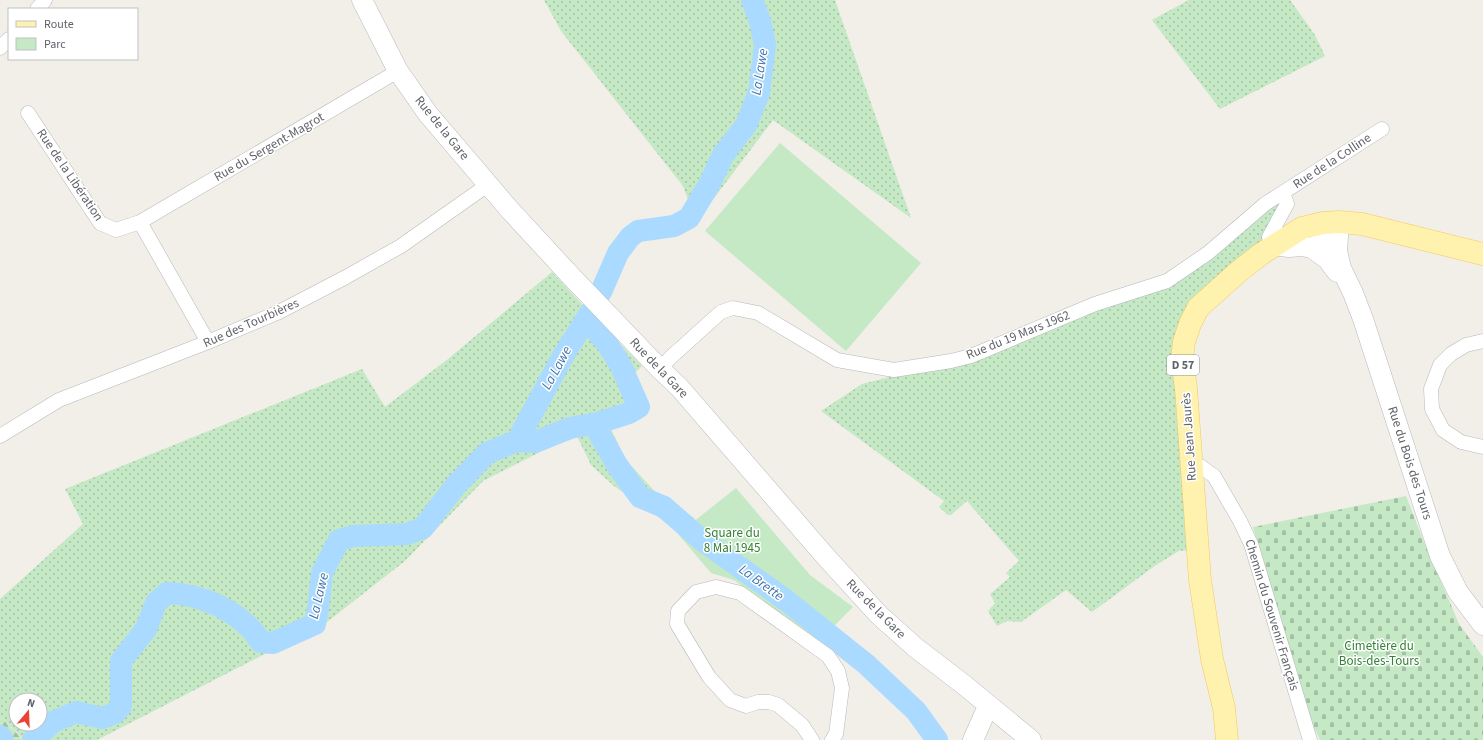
<svg xmlns="http://www.w3.org/2000/svg" width="1483" height="740" font-family="'Source Sans 3',sans-serif">
  <style>
    .grass { fill: url(#grass-dots); fill-rule: evenodd }
    .forest { fill: url(#forest-firs) }
    .cemetery { fill: url(#cemetery-stones) }
    .green { fill: #c5e8c5 }
    .lines { fill: none; stroke-linecap: round; stroke-linejoin: round }
    .river { stroke: #aadaff; stroke-width: 22 }
    .street-casing { stroke: #b5b8bc; stroke-width: 15 }
    .secondary-casing { stroke: #b6babf; stroke-width: 21 }
    .primary-casing { stroke: #f2c960; stroke-width: 23 }
    .street { stroke: #fff; stroke-width: 14 }
    .secondary { stroke: #fff; stroke-width: 20 }
    .primary { stroke: #fff2af; stroke-width: 22 }
    .labels { text-anchor: middle; dominant-baseline: central; stroke-width: 3; stroke-linejoin: round; paint-order: stroke }
    .shield { fill: #fff; stroke: #8f9295; stroke-width: 1 }
    .shield-label { font-size: 12px; font-weight: bold; fill: #5f6368 }
    .street-label { font-size: 13px; fill: #5f6368; stroke: #fff }
    .park-label { font-size: 13px; fill: #348238; stroke: #fff }
    .water-label { font-size: 14px; font-style: italic; fill: #4174aa; stroke: #fff }
  </style>
  <defs>
    <pattern id="grass-dots" width="8" height="8" patternUnits="userSpaceOnUse"><rect width="8" height="8" fill="#c5e8c5"/><path d="M2 2h.1M6 6h.1" fill="none" stroke="#a3c0a4" stroke-width="1.8" stroke-linecap="round"/></pattern>
    <pattern id="forest-firs" width="22" height="20" patternUnits="userSpaceOnUse"><rect width="22" height="20" fill="#c5e8c5"/><path d="M5 1l3.5 6h-7zM16 11l3.5 6h-7z" fill="#a3c0a4"/></pattern>
    <pattern id="cemetery-stones" width="16" height="16" patternUnits="userSpaceOnUse"><rect width="16" height="16" fill="#c5e8c5"/><path d="M2 7V4a2 2 0 0 1 4 0v3zM10 15v-3a2 2 0 0 1 4 0v3z" fill="#a3c0a4"/></pattern>
  </defs>
  <rect width="100%" height="100%" fill="#f1efe8"/>
  <path class="grass" d="M544,0H835L911,218L773,120L696,222L683,186L561,31Z
    M1189,0H1290L1315,35L1325,56L1220,109L1152,20Z
    M1283,193L1274,228L1190,324L1197,549L1179,551L1156,565L1092,612L1066,590L1021,622L1007,621L997,626L988,611L995,603L990,594L1010,577L1006,573L1019,561L967,501L951,515H948L939,507L944,501L821,411L862,384L971,356L1167,281Z
    M552,272L597,320L642,366L630,378L644,410L609,425L626,460L660,497L694,518L674,528L614,486L591,465L576,434L483,481L405,561L327,622L97,740H24L0,716V599L83,524L65,489L362,369L385,407L448,359ZM16,700H40V724H16Z"/>
  <path class="forest" d="M0,716L23,740H24H0Z"/>
  <path class="cemetery" d="M1406,496L1424,542L1459,624L1483,657V740H1320L1309,716L1253,527Z"/>
  <path class="green" d="M780,143L921,263L846,351L705,231Z
    M736,488L810,575L853,607L819,641L734,580L711,573L678,534Z"/>
  <g class="lines">
    <path class="river" d="M601,292L618,253L630,237L638,231L674,226L689,218L710,183L723,155L746,125L759,93L765,45L760,21L752,0
      M587,320L608,345L621,366L639,407L629,413L598,423L599,433L617,465L640,497L664,507L703,541L787,601L866,664L916,711L937,740
      M517,441L535,442L570,428L598,423
      M0,736L3,740
      M33,740L53,722L76,712L102,718L115,713L121,706V661L146,629L156,603L167,593C203,594 242,612 261,642L273,643L315,624L318,609L322,573L339,540L353,536L407,534L423,528L456,485L487,453L517,441L563,356L590,313"/>
    <g class="street-casing">
      <path id="street" d="M37,9L45,0
        M0,48L9,39
        M28,113L100,223L116,230L140,222L398,71
        M140,222L208,342
        M1273,245L1269,237L1287,204L1283,193
        M1483,341L1466,345L1451,354L1440,365L1431,389L1432,409L1443,430L1461,442L1483,447
        M660,369L671,357L721,312L733,308L758,313L837,360L894,370L951,361L971,356L1095,304L1167,281L1208,253L1265,204L1382,129
        M0,436L59,400L208,342L279,312L346,277L401,246L489,184
        M1191,461L1200,466L1214,476L1240,521L1251,544L1310,740
        M812,740L802,725L778,705L769,702H758L746,706L730,700L709,677L677,624L678,611L696,592L716,587L740,593L828,656L838,671L842,688L836,734L832,740"/>
    </g>
    <g class="secondary-casing">
      <path id="secondary" d="M362,0L398,71L428,114L509,209L569,274L660,369L679,387L826,557L879,615L916,648L963,684L1031,740
        M1339,222L1337,251L1341,268L1353,293L1363,319L1440,556L1458,592L1483,625
        M1323,223C1317,245 1324,256 1337,272
        M1273,245L1289,247L1302,246L1312,248L1326,258
        M973,740L985,713L991,707"/>
    </g>
    <g class="primary-casing">
      <path id="primary" d="M1227,740L1224,708L1212,659L1200,580L1186,388L1182,359L1184,342L1190,324L1198,308L1238,272L1261,254L1302,228L1323,223L1339,222L1362,224L1483,254"/>
    </g>
    <use href="#street" class="street"/>
    <use href="#secondary" class="secondary"/>
    <use href="#primary" class="primary"/>
  </g>
  <g class="labels">
    <rect class="shield" x="1167" y="355" width="32" height="20" rx="3"/>
    <g class="shield-label">
      <text x="1183" y="365">D 57</text>
    </g>
    <g class="street-label">
      <text transform="translate(442 128) rotate(51)">Rue de la Gare</text>
      <text transform="translate(269 147) rotate(-30)">Rue du Sergent-Magrot</text>
      <text transform="translate(1332 161) rotate(-33)">Rue de la Colline</text>
      <text transform="translate(70 175) rotate(56)">Rue de la Libération</text>
      <text transform="translate(251 323) rotate(-24)">Rue des Tourbières</text>
      <text transform="translate(1018 335) rotate(-22)">Rue du 19 Mars 1962</text>
      <text transform="translate(659 368) rotate(46)">Rue de la Gare</text>
      <text transform="translate(1189 437) rotate(-94)">Rue Jean Jaurès</text>
      <text transform="translate(1410 463) rotate(72)">Rue du Bois des Tours</text>
      <text transform="translate(876 609) rotate(45)">Rue de la Gare</text>
      <text transform="translate(1272 615) rotate(73)">Chemin du Souvenir Français</text>
    </g>
    <g class="park-label">
      <text x="732" y="533">Square du<tspan x="732" dy="15">8 Mai 1945</tspan></text>
      <text x="1379" y="646">Cimetière du<tspan x="1379" dy="15">Bois-des-Tours</tspan></text>
    </g>
    <g class="water-label">
      <text transform="translate(760 72) rotate(-81)">La Lawe</text>
      <text transform="translate(557 368) rotate(-61)">La Lawe</text>
      <text transform="translate(761 583) rotate(36)">La Brette</text>
      <text transform="translate(319 596) rotate(-77)">La Lawe</text>
    </g>
  </g>
  <rect x="8" y="8" width="130" height="52" fill="#ffffff" stroke="#bfc1c3"/>
  <rect x="16" y="21" width="20" height="6" fill="#fff2af" stroke="#bfc1c3"/>
  <text x="44" y="28" font-size="12" fill="#5f6368">Route</text>
  <rect x="16" y="38" width="20" height="12" fill="#c5e8c5" stroke="#bfc1c3"/>
  <text x="44" y="48" font-size="12" fill="#5f6368">Parc</text>
  <g transform="translate(28 712) rotate(19)"><circle r="19" fill="#ffffff" stroke="#bfc1c3"/>
  <path d="M0-3L7 15L0 10L-7 15Z" fill="#ea4335"/>
  <text y="-6" font-size="11" font-weight="bold" text-anchor="middle" fill="#5f6368">N</text>
  </g>
</svg>
